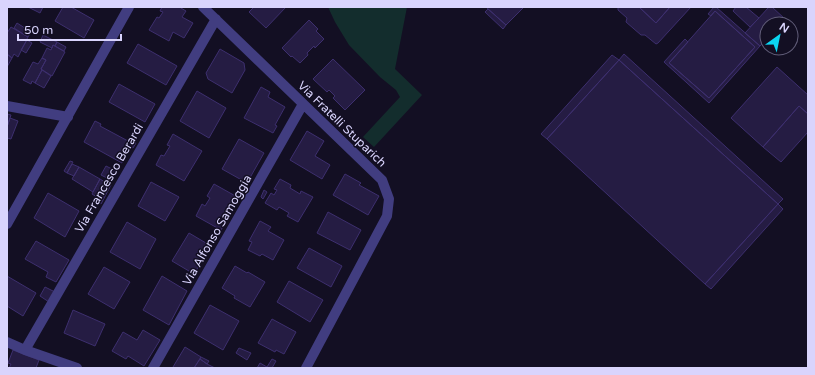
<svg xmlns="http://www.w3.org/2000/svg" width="815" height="375" font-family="'Varela Round',sans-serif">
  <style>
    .green { fill: #132d2d }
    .building { fill: #251c43; stroke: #3d2f6e }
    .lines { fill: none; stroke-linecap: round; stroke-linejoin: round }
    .minor { stroke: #413d80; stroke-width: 10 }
    .tertiary { stroke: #413d80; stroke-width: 10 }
    .labels { text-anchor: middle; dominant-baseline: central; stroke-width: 3; stroke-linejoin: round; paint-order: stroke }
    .street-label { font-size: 12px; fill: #d9d4fd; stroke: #130f23 }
  </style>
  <rect width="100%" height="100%" fill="#130f23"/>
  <path class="green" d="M328,7H407L395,69L422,95L374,147L363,137L400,97L396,90L380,77L349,45L335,22Z"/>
  <path class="building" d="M28,7H43L40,13Z
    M63,7H71L94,20L84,38L55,21Z
    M162,7H182L181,8L186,11L182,17L193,23L184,38L173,32L169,41L149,30L157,17L159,18L163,12L160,11Z
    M254,7H286L266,28L249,12Z
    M486,7H524L506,25Z
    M618,7H639L656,23L670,7H691L658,43L656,44L645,35H641L626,22L627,18L618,10Z
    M639,7H670L656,23Z
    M714,7H716L760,46L709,103L664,62L685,39L688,42L669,63L709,98L755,47L715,11L711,16L708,14Z
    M736,7H746L759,18L750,27L733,11Z
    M769,7H772L785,19L780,24H767V39L760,46L745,33Z
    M488,9L506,25L503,29L485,12Z
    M715,11L755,47L709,98L669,63Z
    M309,20L318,29L316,31L324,39L315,48L314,46L307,53L308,55L300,63L292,56L291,57L282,48Z
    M17,23L31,32L28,37L14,28Z
    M11,27L28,37L18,57L14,54L12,58L7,54V33Z
    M43,35L57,42L55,46L53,45L52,48L40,42Z
    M27,40L32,43L26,53L21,50Z
    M57,42L66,47L64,51L55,46Z
    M138,44L177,66L166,85L127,63Z
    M53,45L65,52L52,76L41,69L46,60L42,58L47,48L51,50Z
    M220,49L244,63L245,70L232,93L208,79L206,73Z
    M7,54L12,58L7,67Z
    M624,54L783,199L778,204L619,60Z
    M612,55L619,60L547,139L541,134Z
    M42,58L46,60L41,69L42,70L35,83L32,81L31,84L23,80L33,62L38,64Z
    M333,59L365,90L345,110L333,98L335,96L329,90L327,92L313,79Z
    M619,60L778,204L705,284L547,139Z
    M777,67L808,95V114L799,106L763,147L731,118Z
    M42,70L51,76L44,88L35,83Z
    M119,84L155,104L145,122L109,102Z
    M261,87L270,92L268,97L285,107L275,125L277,126L273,133L244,118Z
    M197,91L226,108L209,138L180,121Z
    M799,106L808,114V132L781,162L763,147Z
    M7,114L11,115L7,127Z
    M10,118L18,121L11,139L7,138V127Z
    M95,121L101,124L100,126L128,141L129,139L136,143L133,148L130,147L122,163L84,142Z
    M307,131L324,141L315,156L330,165L322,179L290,160Z
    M173,134L202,151L184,181L156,165L161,155L164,156L170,146L167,145Z
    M239,139L264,153L247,183L222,169Z
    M70,161L73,162L67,173L64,171Z
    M72,164L79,167L74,176L67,173Z
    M106,166L116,171L111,180L101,175Z
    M79,167L100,179L93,192L72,179Z
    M345,174L361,183L359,185L379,196L368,215L333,195Z
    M100,179L108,184L100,199L92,194Z
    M280,179L291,185L290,188L300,194L301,191L313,197L298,222L287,216L289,213L279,207L277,210L265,203L271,193L274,195L277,190L274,189Z
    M151,182L179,197L165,221L138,206Z
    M108,184L111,185L101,204L94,199L96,196L100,199Z
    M214,184L239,198L221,230L196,216L202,204L205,206L210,198L207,196Z
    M264,190L267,192L263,199L261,197Z
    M48,193L79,211L65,237L34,218Z
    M778,204L783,209L711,289L705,284Z
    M328,212L361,230L350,250L317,233Z
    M260,221L271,227L268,231L284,240L273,260L262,254L260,256L248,250L252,242L249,241Z
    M127,222L156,239L140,269L110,252Z
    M189,233L211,246L194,274L172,261Z
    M36,241L69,260L56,282L46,277L48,272L25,259Z
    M309,248L342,266L331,287L297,268Z
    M235,266L247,273L248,272L265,282L250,307L234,298L235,296L222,288Z
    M104,267L130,282L114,309L88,294Z
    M7,276L36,293L23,316L7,306Z
    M162,276L187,291L169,325L143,310Z
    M289,281L323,300L310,322L277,302Z
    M45,287L55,292L49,302L40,296Z
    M210,305L239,321L223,350L194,333Z
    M73,310L105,324L95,346L64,333Z
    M272,319L296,332L284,354L276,350L275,352L258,343Z
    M143,330L160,340L144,366L128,356L126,359L112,351L123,332L137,340Z
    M185,347L201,357L194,368H174L173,367Z
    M239,348L251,353L247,360L236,353Z
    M13,350L39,360L36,368H9L11,364L8,363Z
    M201,357L209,361L207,364L200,359Z
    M200,359L207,364L215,368H194Z
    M272,359L276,361L272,368H268L267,367Z
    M260,363L267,367L268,368H257Z"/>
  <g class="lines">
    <path class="minor" d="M203,7L382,180L389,199L387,216L306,368
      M7,106L68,117
      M7,342L25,350L77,368
      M25,350L216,19
      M153,368L303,104"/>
    <path class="tertiary" d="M7,224L129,7"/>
  </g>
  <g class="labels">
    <g class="street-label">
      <text transform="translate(342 124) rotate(44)">Via Fratelli Stuparich</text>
      <text transform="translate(109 178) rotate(-60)">Via Francesco Berardi</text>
      <text transform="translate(217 230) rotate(-60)">Via Alfonso Samoggia</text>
    </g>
  </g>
  <rect width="815" height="375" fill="none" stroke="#d9d4fd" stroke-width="16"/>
  <g transform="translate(779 36) rotate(33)"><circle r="19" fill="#130f23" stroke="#625e7a"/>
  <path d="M0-3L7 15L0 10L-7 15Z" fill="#0bd5f2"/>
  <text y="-6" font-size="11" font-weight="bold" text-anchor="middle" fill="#d9d4fd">N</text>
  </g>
  <path d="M18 34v6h103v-6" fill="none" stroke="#d9d4fd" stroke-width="2"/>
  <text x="24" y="34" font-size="12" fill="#d9d4fd" stroke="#130f23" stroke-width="3" paint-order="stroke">50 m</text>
</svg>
